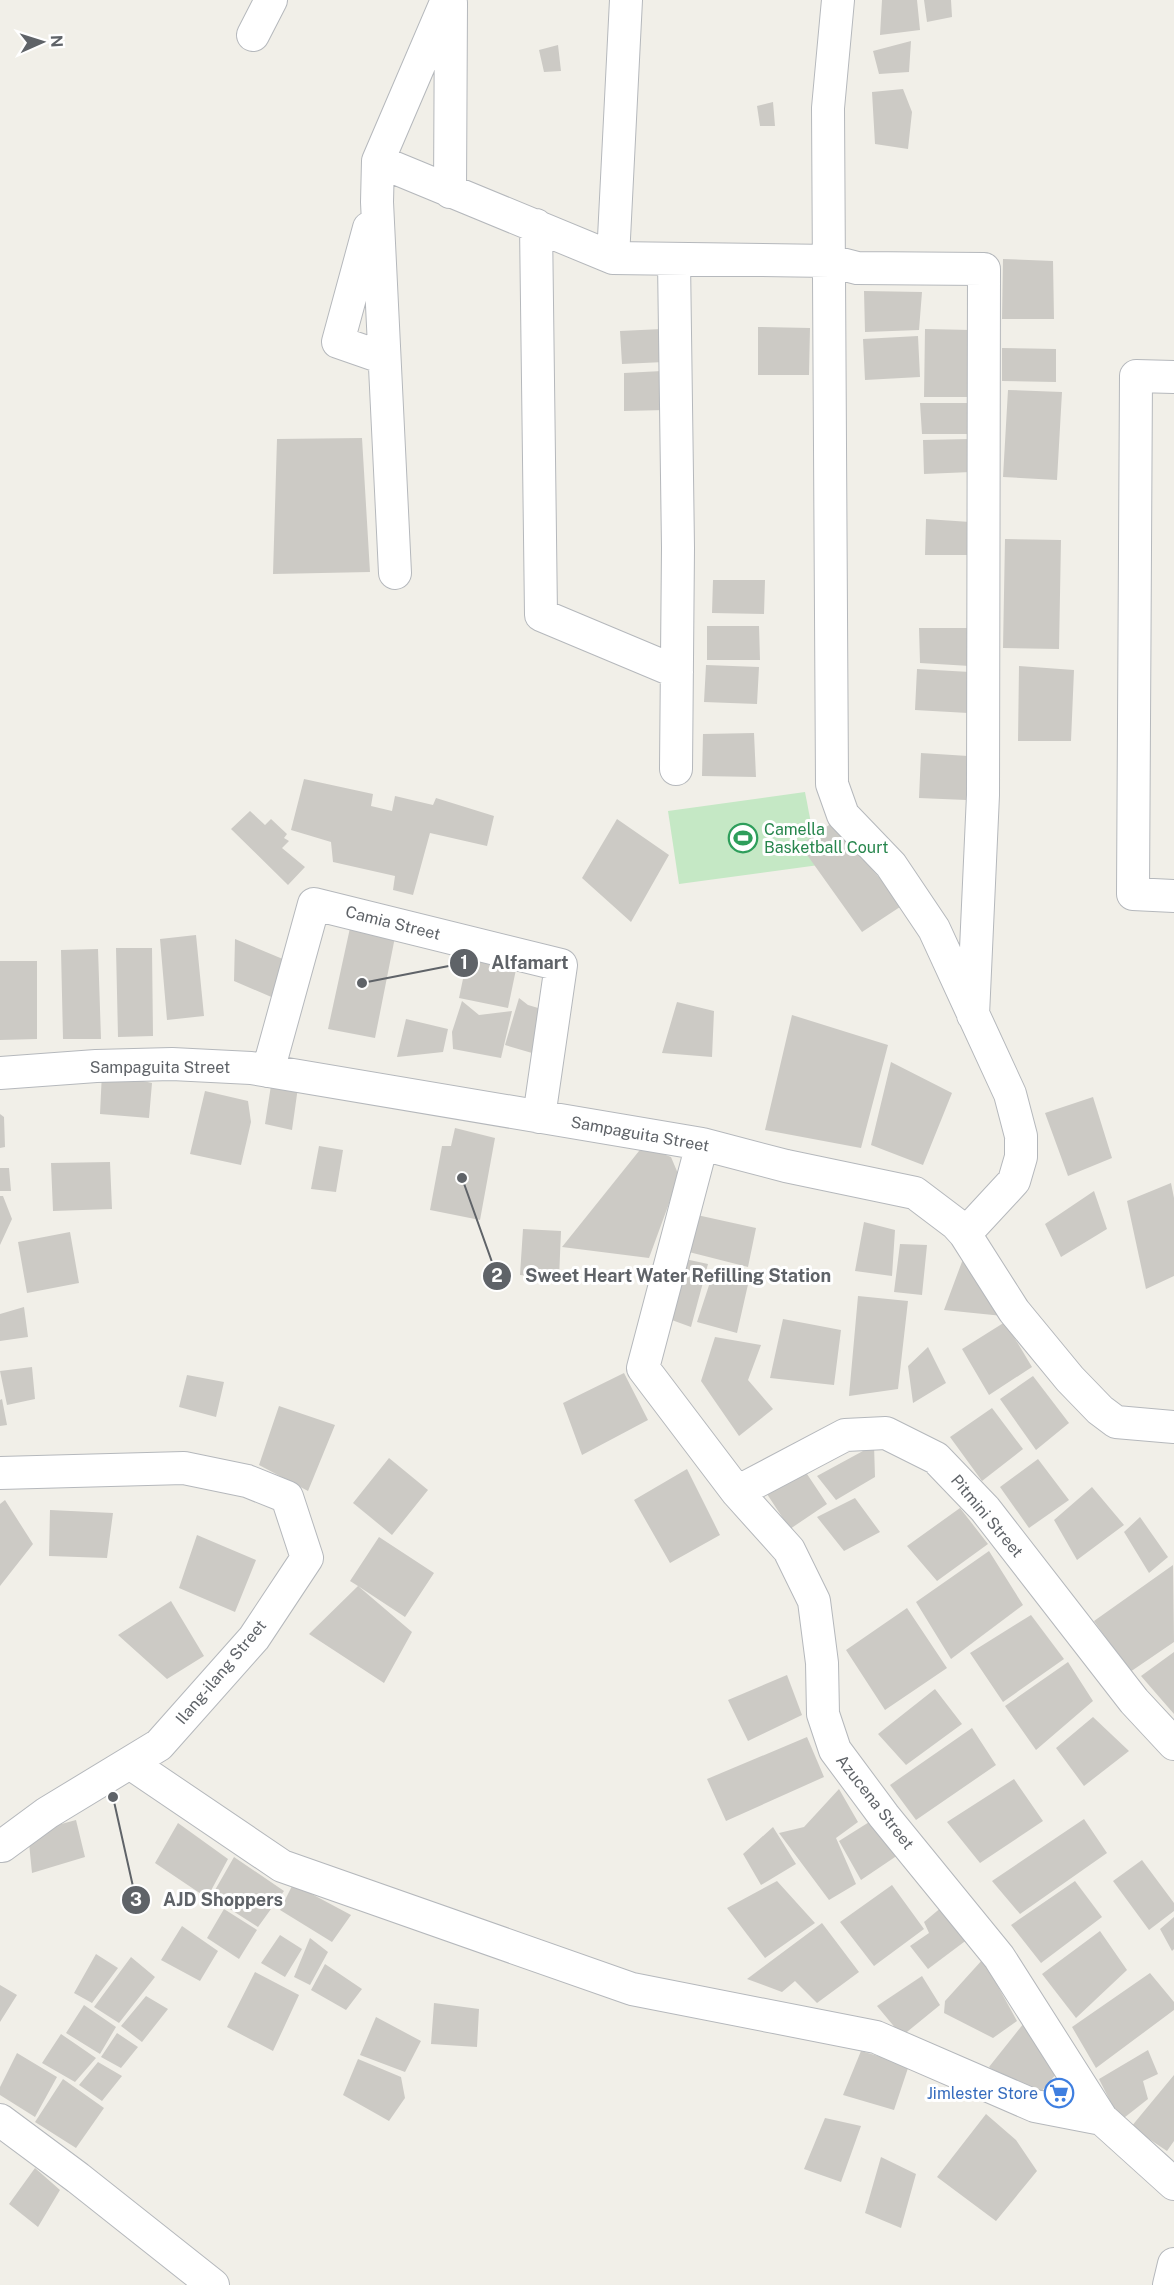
<svg xmlns="http://www.w3.org/2000/svg" width="1174" height="2285" font-family="'Public Sans',sans-serif">
  <style>
    .green { fill: #c5e8c5 }
    .building { fill: #cccac5 }
    .lines { fill: none; stroke-linecap: round; stroke-linejoin: round }
    .minor-casing { stroke: #b5b8bc; stroke-width: 34 }
    .minor { stroke: #fff; stroke-width: 32 }
    .labels { text-anchor: middle; dominant-baseline: central; stroke-width: 6; stroke-linejoin: round; paint-order: stroke }
    .leisure-label { font-size: 16px; fill: #27864d; stroke: #fff; text-anchor: start }
    .street-label { font-size: 16px; fill: #5f6368; stroke: #fff }
    .shop-label { font-size: 16px; fill: #366cbe; stroke: #fff; text-anchor: end }
    .leader { fill: none; stroke: #5f6368; stroke-width: 2 }
    .callout-dot { fill: #5f6368; stroke: #fff; stroke-width: 2 }
    .mark-label { font-size: 18px; text-anchor: middle; font-weight: bold; fill: #fff }
    .callout-label { font-size: 18px; text-anchor: middle; font-weight: bold; fill: #5f6368; stroke: #fff; stroke-width: 6; stroke-linejoin: round; paint-order: stroke }
  </style>
  <rect width="100%" height="100%" fill="#f1efe8"/>
  <path class="green" d="M805,792L819,865L679,884L668,811Z"/>
  <path class="building" d="M882,0H917L920,30L880,35Z
    M924,0H951L952,17L927,22Z
    M911,41L909,72L879,74L873,51Z
    M558,45L561,71L544,72L539,50Z
    M903,89L912,112L908,149L875,144L872,92Z
    M773,102L775,126H760L757,106Z
    M1003,259L1053,261L1054,319H1002Z
    M864,291L922,292L919,330L865,332Z
    M758,327L810,328L809,375H758Z
    M662,329L664,362L622,364L620,331Z
    M925,329L971,330V397H924Z
    M918,336L920,377L865,380L863,339Z
    M1002,348L1056,349V382L1002,381Z
    M662,371L666,410L624,411V373Z
    M1008,390L1062,392L1057,480L1003,477Z
    M920,403H969L970,434H922Z
    M362,438L370,572L273,574L277,439Z
    M970,439L971,472L924,474L923,440Z
    M926,519L970,522L969,555H925Z
    M1005,539L1061,540L1059,649L1003,648Z
    M713,580H765L764,614L712,613Z
    M707,626H759L760,660H707Z
    M919,628H971L970,666L920,663Z
    M706,665L759,667L757,704L704,702Z
    M1019,666L1074,670L1071,741H1018Z
    M917,669L970,672L968,713L915,710Z
    M754,733L756,777L702,776L703,734Z
    M921,753L968,756L966,800L919,798Z
    M304,779L373,794L371,806L392,811L395,796L433,805L436,798L494,816L487,846L430,833L413,895L393,890L395,876L333,862L331,842L291,830Z
    M250,811L265,825L271,819L287,834L284,838L289,841L282,848L305,867L288,885L231,829Z
    M617,819L669,855L631,922L582,878Z
    M832,823L903,905L862,932L800,845Z
    M350,928L395,937L375,1038L328,1029Z
    M196,935L204,1016L167,1020L160,939Z
    M235,939L290,962L276,999L234,981Z
    M116,948H152L153,1036L118,1037Z
    M98,949L101,1039H63L61,950Z
    M468,955H519L508,1008L459,998Z
    M0,961H37V1039L0,1040Z
    M519,998L528,1005L545,1010L532,1053L505,1045Z
    M462,1001L479,1015L512,1011L501,1058L453,1049L452,1032Z
    M677,1002L714,1011L712,1057L662,1053Z
    M792,1015L888,1045L861,1148L765,1130Z
    M406,1019L448,1029L443,1052L397,1057Z
    M891,1062L952,1093L923,1165L871,1145Z
    M102,1072L152,1083L149,1118L100,1114Z
    M272,1079L299,1080L292,1130L265,1124Z
    M205,1091L248,1101L251,1122L241,1165L190,1154Z
    M1093,1097L1112,1158L1068,1176L1045,1113Z
    M0,1114L4,1117L5,1147L0,1148Z
    M455,1128L495,1138L480,1220L430,1210L442,1146H451Z
    M319,1146L343,1150L336,1192L311,1189Z
    M643,1146L671,1157L679,1176L649,1258L562,1247Z
    M110,1162L112,1209L53,1211L51,1163Z
    M0,1168H9L11,1191H0Z
    M1171,1183L1174,1198V1276L1146,1289L1127,1201Z
    M1094,1191L1107,1229L1061,1257L1045,1224Z
    M0,1196H3L12,1219L0,1245Z
    M697,1215L756,1228L748,1267L685,1251Z
    M864,1222L895,1230L892,1276L855,1271Z
    M523,1229L561,1231L559,1279L520,1275Z
    M70,1232L79,1283L27,1293L18,1242Z
    M900,1244L927,1245L922,1295L894,1292Z
    M685,1259L708,1264L691,1327L669,1319Z
    M963,1259L1003,1316L944,1310Z
    M713,1273L749,1280L737,1333L697,1322Z
    M858,1296L908,1301L898,1389L849,1396Z
    M24,1307L28,1337L0,1341V1314Z
    M783,1319L841,1330L834,1385L770,1378Z
    M1005,1322L1032,1367L989,1395L962,1349Z
    M715,1337L761,1345L748,1380L773,1409L739,1436L701,1381Z
    M928,1347L946,1383L913,1403L908,1366Z
    M32,1367L35,1399L7,1405L0,1371Z
    M624,1373L648,1420L582,1455L563,1403Z
    M187,1375L224,1382L216,1417L179,1407Z
    M1033,1376L1069,1423L1036,1450L1000,1399Z
    M2,1399L7,1425L0,1426V1400Z
    M279,1406L335,1425L308,1491L259,1465Z
    M992,1408L1023,1449L982,1481L950,1437Z
    M874,1445L875,1477L836,1500L817,1476Z
    M389,1458L428,1490L392,1535L353,1503Z
    M1038,1459L1069,1500L1029,1528L1000,1487Z
    M801,1465L827,1504L790,1529L765,1491Z
    M687,1469L720,1535L670,1563L634,1500Z
    M1092,1487L1124,1525L1077,1560L1054,1520Z
    M855,1498L880,1532L844,1551L817,1517Z
    M5,1500L33,1544L0,1586V1504Z
    M960,1508L988,1544L937,1581L907,1546Z
    M50,1510L113,1513L107,1558L49,1556Z
    M1140,1517L1168,1557L1149,1573L1124,1532Z
    M197,1535L256,1560L235,1612L179,1588Z
    M379,1537L434,1573L405,1617L358,1586L412,1632L384,1683L309,1634L358,1586L350,1581Z
    M989,1551L1023,1605L951,1659L916,1602Z
    M1173,1565L1174,1642L1130,1672L1094,1621Z
    M171,1601L204,1656L167,1679L118,1635Z
    M907,1608L947,1668L885,1710L846,1650Z
    M1031,1615L1064,1659L1003,1702L970,1653Z
    M1174,1652V1714L1141,1676Z
    M1068,1662L1093,1701L1036,1750L1005,1706Z
    M787,1675L802,1715L748,1741L728,1700Z
    M935,1689L962,1724L906,1765L878,1734Z
    M1093,1717L1129,1751L1084,1786L1056,1748Z
    M972,1728L996,1765L916,1820L890,1785Z
    M807,1737L824,1777L726,1821L707,1779Z
    M1014,1779L1043,1821L980,1863L947,1822Z
    M839,1789L858,1822L836,1838L856,1884L829,1900L779,1833L804,1827Z
    M874,1819L898,1855L861,1880L839,1841Z
    M1084,1819L1107,1853L1020,1914L992,1881Z
    M76,1820L85,1857L32,1873L28,1833Z
    M178,1823L228,1859L207,1898L155,1863Z
    M773,1827L796,1864L761,1885L743,1854Z
    M234,1857L284,1891L258,1927L211,1897Z
    M1142,1860L1174,1903V1911L1149,1930L1113,1881Z
    M777,1881L815,1923L765,1958L727,1908Z
    M1075,1881L1102,1917L1041,1963L1011,1925Z
    M293,1884L351,1915L332,1942L280,1910Z
    M892,1885L924,1929L874,1966L840,1922Z
    M943,1906L968,1939L928,1969L910,1946L929,1933L924,1922Z
    M224,1909L257,1930L239,1959L207,1938Z
    M1174,1917V1949L1172,1951L1160,1929Z
    M822,1923L859,1972L817,2003L795,1981L782,1992L747,1979Z
    M182,1926L218,1951L200,1981L161,1960Z
    M1100,1931L1127,1970L1076,2018L1042,1974Z
    M280,1935L302,1949L285,1977L261,1963Z
    M310,1938L328,1952L310,1985L294,1977Z
    M96,1954L118,1968L92,2003L74,1993Z
    M131,1957L155,1977L119,2023L94,2007Z
    M983,1959L1017,2021L993,2038L944,2013L945,2001Z
    M325,1964L362,1989L346,2010L311,1990Z
    M255,1972L299,1995L273,2051L227,2027Z
    M1150,1973L1174,2002V2010L1096,2068L1072,2027Z
    M922,1976L940,2005L902,2036L877,2006Z
    M0,1985L17,1995L0,2022Z
    M146,1996L168,2009L142,2042L121,2026Z
    M434,2003L479,2009L477,2047L431,2044Z
    M84,2005L116,2027L100,2054L66,2033Z
    M376,2017L421,2041L405,2072L360,2055Z
    M1024,2023L1057,2073L1035,2099L989,2067Z
    M117,2033L138,2047L121,2068L101,2057Z
    M61,2034L96,2058L75,2082L42,2063Z
    M1148,2050L1158,2074L1143,2081L1148,2099L1120,2121L1099,2079Z
    M861,2051L909,2065L894,2110L843,2095Z
    M17,2053L57,2077L35,2117L0,2095V2087Z
    M358,2059L401,2077L405,2098L389,2121L343,2095Z
    M98,2062L122,2076L102,2101L79,2085Z
    M1174,2075V2141L1167,2151L1131,2127Z
    M63,2079L104,2108L76,2148L35,2122Z
    M986,2114L1016,2140L1037,2171L996,2221L937,2177Z
    M825,2118L861,2126L841,2182L804,2169Z
    M881,2157L916,2174L901,2228L865,2213Z
    M35,2168L60,2190L38,2227L9,2204Z"/>
  <g class="lines">
    <g class="minor-casing">
      <path id="minor" d="M838,0L828,108L832,784L843,815L891,865L934,929L1010,1094L1021,1136V1157L1014,1181L965,1234
        M253,35L271,0
        M378,161L613,258L830,261L857,268L984,269L983,795L973,1015
        M450,192L451,3
        M536,225L541,615L677,672
        M369,228L338,342L384,358
        M613,258L626,0
        M674,261L678,548L676,769
        M1174,377L1136,376L1133,894L1174,896
        M395,573L377,202L378,161L447,0
        M268,1071L314,904L561,965L539,1117
        M0,1073L96,1066L172,1064L251,1068L702,1144L786,1166L915,1193L956,1224L965,1234L1014,1311L1070,1379L1100,1410L1116,1422L1174,1427
        M702,1144L643,1368L737,1492L789,1550L814,1601L822,1663L823,1714L835,1750L884,1816L999,1957L1102,2119L1174,2184
        M0,1473L184,1468L247,1481L287,1497L307,1558L254,1638L159,1745L47,1813L2,1846L0,1844
        M737,1492L845,1435L886,1433L936,1458L985,1509L1134,1701L1174,1744
        M130,1763L282,1866L632,1989L876,2037L1035,2106L1102,2119
        M0,2120L78,2178L213,2285
        M1169,2285L1174,2264"/>
    </g>
    <use href="#minor" class="minor"/>
  </g>
  <defs>
    <g id="stadium-ring" transform="scale(1.5)"><circle r="9.5" fill="#fff" stroke="#2e9e5b" stroke-width="1.5"/><path d="M0-5a6.5 5 0 1 0 0 10a6.5 5 0 1 0 0-10ZM-3.5-1.8h7v3.6h-7Z" fill="#2e9e5b"/></g>
    <g id="supermarket-ring" transform="scale(1.5)"><circle r="9.5" fill="#fff" stroke="#3f7fe0" stroke-width="1.5"/><path d="M-6-5.5h2.5l.6 2H6L4.5 2H-2.5L-4.4-4H-6ZM-1.5 3.2a1.3 1.3 0 1 0 .1 0ZM3 3.2a1.3 1.3 0 1 0 .1 0Z" fill="#3f7fe0"/></g>
  </defs>
  <g fill-rule="evenodd">
    <use href="#stadium-ring" x="743" y="838"/>
    <use href="#supermarket-ring" x="1059" y="2093"/>
  </g>
  <g class="labels">
    <g class="leisure-label">
      <text x="764" y="829">Camella<tspan x="764" dy="18">Basketball Court</tspan></text>
    </g>
    <g class="street-label">
      <text transform="translate(393 923) rotate(14)">Camia Street</text>
      <text x="160" y="1067">Sampaguita Street</text>
      <text transform="translate(640 1134) rotate(10)">Sampaguita Street</text>
      <text transform="translate(987 1516) rotate(50)">Pitmini Street</text>
      <text transform="translate(221 1672) rotate(-50)">Ilang-ilang Street</text>
      <text transform="translate(875 1802) rotate(52)">Azucena Street</text>
    </g>
    <g class="shop-label">
      <text x="1038" y="2093">Jimlester Store</text>
    </g>
  </g>
  <path class="leader" d="M362 983L464 963M462 1178L497 1276M113 1797L136 1900"/>
  <g class="callout-dot">
    <circle cx="362" cy="983" r="6"/>
    <circle cx="462" cy="1178" r="6"/>
    <circle cx="113" cy="1797" r="6"/>
    <circle cx="464" cy="963" r="15"/>
    <circle cx="497" cy="1276" r="15"/>
    <circle cx="136" cy="1900" r="15"/>
  </g>
  <g class="mark-label">
    <text x="464" y="969">1</text>
    <text x="497" y="1282">2</text>
    <text x="136" y="1906">3</text>
  </g>
  <g class="callout-label">
    <text x="530" y="969">Alfamart</text>
    <text x="678" y="1282">Sweet Heart Water Refilling Station</text>
    <text x="223" y="1906">AJD Shoppers</text>
  </g>
  <g transform="translate(42 42) rotate(87)" stroke="#ffffff" stroke-width="4.5" paint-order="stroke">
  <path d="M0-4.5L10 22L0 15L-10 22Z" fill="#5f6368"/>
  <text y="-9" font-size="16" font-weight="bold" text-anchor="middle" fill="#5f6368">N</text>
  </g>
</svg>
